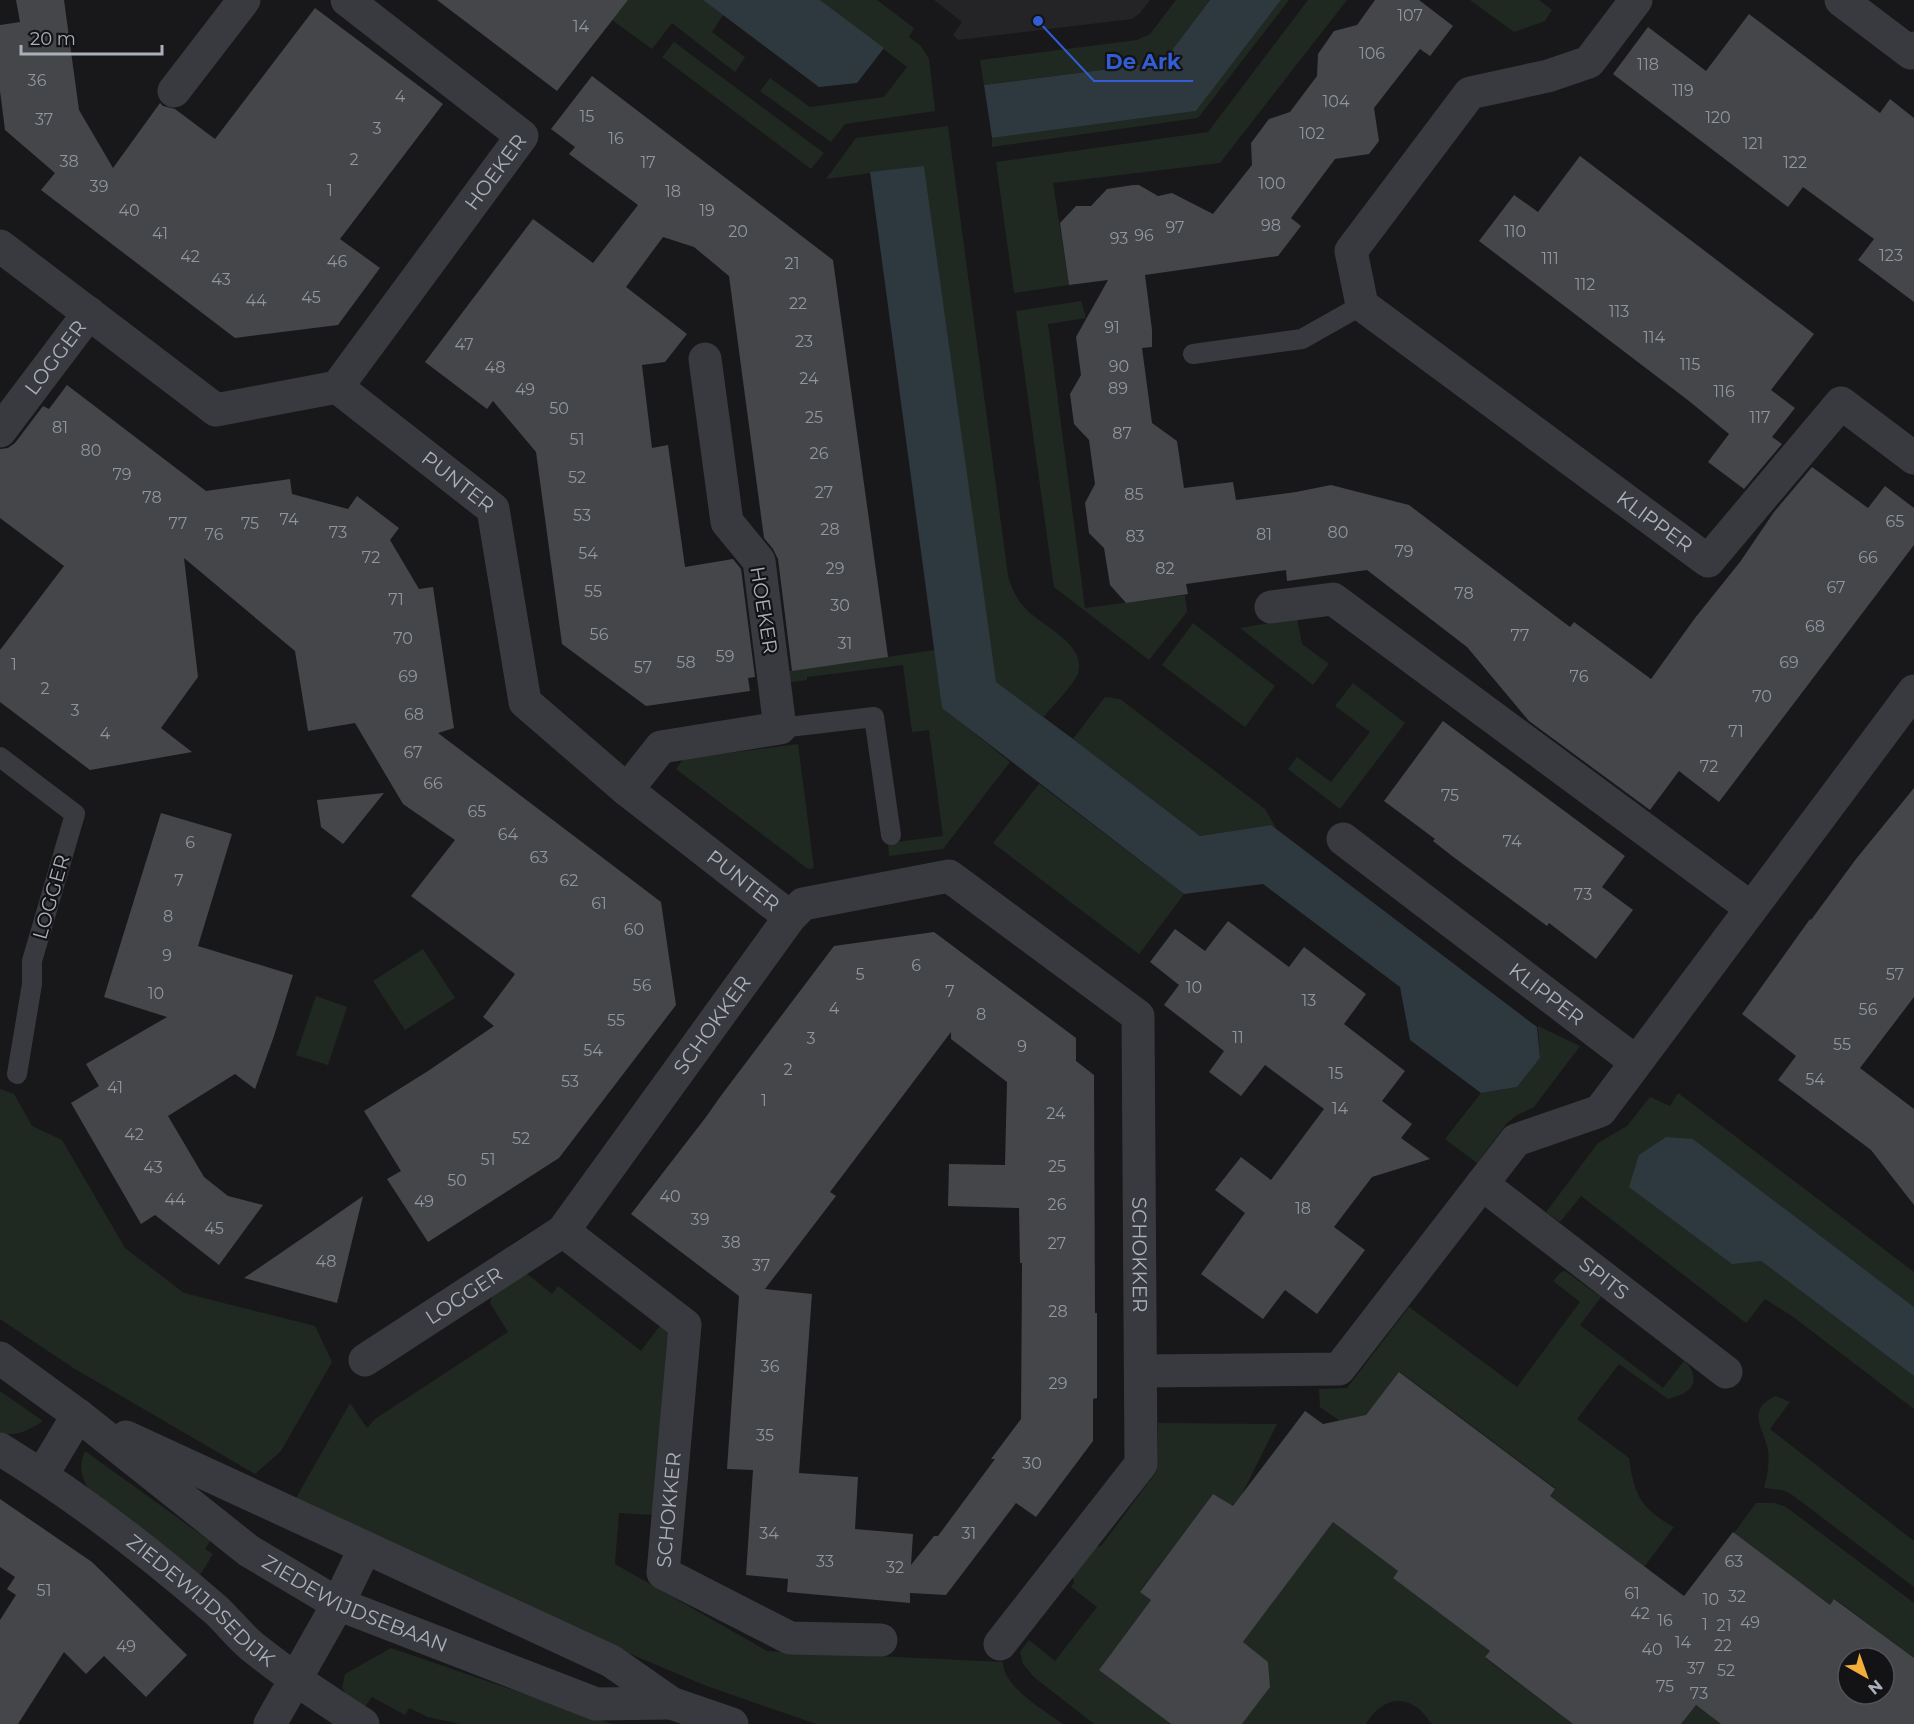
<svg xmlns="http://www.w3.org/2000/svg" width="1914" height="1724" font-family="Montserrat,sans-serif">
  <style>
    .built { fill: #242427 }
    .green { fill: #202921 }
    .water { fill: #2e383f }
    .building { fill: #44464a; fill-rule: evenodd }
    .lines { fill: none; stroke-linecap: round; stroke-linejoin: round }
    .service { stroke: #393a3f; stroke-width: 20 }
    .minor { stroke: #393a3f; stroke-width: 33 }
    .tertiary { stroke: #393a3f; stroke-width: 33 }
    .labels { text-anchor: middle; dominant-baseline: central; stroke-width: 4.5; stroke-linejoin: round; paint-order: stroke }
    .number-label { font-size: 16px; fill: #90969e }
    .street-label { font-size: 20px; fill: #aab0ba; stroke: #131315 }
    .leader { fill: none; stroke: #325dd4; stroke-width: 2 }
    .callout-dot { fill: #325dd4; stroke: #131315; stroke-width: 2 }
    .callout-label { font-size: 21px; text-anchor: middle; font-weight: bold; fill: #325dd4; stroke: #131315; stroke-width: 4.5; stroke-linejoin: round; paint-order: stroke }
  </style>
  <rect width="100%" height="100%" fill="#18181a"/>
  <path class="built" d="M934,0H1150L1140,13L1132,19L958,40L953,35L962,22Z"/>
  <path class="green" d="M628,0H703L723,15L712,32L745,57L735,72L672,23L652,49L612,20Z
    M820,0H877L914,28L909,37L921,46L929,59L935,111L845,124L831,142L760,91L770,78L810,107L884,97L907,67Z
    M1176,0H1210L1163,62L984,85L980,60L1137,40L1150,34Z
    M1281,0H1289L1198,118L992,147V138L1196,111Z
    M1308,0H1347L1220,163L1053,183L1069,285L1014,293L996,162L1208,132Z
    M1470,0H1539L1552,10L1545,21L1514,32Z
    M674,42L824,153L811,169L662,57Z
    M948,126L1008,576C1012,589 1016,598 1025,608C1041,626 1087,644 1078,673C1073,686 1053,705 1044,717L995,682L924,166L826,179L856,138Z
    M1081,301L1086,318L1048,324L1085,608L1185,595L1187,612L1149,660L1054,587L1016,311Z
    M1297,618L1302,644L1329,664L1313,685L1240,628Z
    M1193,623L1275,686L1245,727L1162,665Z
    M935,650L943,708L1010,762L943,849L889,856L888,843L943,836L929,730L912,732L903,665L807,677V680L785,683L783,672Z
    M1353,683L1405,723L1340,809L1288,769L1297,757L1331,782L1370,732L1335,706Z
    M1105,697L1120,699L1265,809L1277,830L1271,825L1200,836L1073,739Z
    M798,744L814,868L808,869L676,769L683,759Z
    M1039,784L1184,894L1139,954L993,843Z
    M423,949L455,998L405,1030L373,981Z
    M316,996L347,1007L328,1065L296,1055Z
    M1538,1026L1580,1046L1534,1107L1517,1115L1507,1123L1477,1163L1445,1139L1481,1093L1517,1087L1540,1058Z
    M0,1089L14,1094L32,1126L62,1140L125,1248L184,1293L315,1326L332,1362L281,1451L255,1474L75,1369L0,1319Z
    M1678,1093L1914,1272V1307L1693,1139L1761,1261L1914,1376V1409L1792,1316L1765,1299L1746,1323L1581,1196L1560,1222L1546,1212L1598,1143L1627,1126L1650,1097L1670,1106Z
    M521,1269L552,1294L558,1286L641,1351L662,1323L668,1327L653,1515L619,1513L615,1564L767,1651L1003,1662C1003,1687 1044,1710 1063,1724H816L704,1685L510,1603L296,1498L350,1403L367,1428L375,1419L508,1332L490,1303L495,1288Z
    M1565,1271L1601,1297L1580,1325L1663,1388L1684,1361C1693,1368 1699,1383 1687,1391C1682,1395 1674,1397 1668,1399L1619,1364L1577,1419L1629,1458C1634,1495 1641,1509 1674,1527L1644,1567L1565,1507L1545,1502L1555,1488L1400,1372L1357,1426L1340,1421L1320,1407L1319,1389L1347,1388L1409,1307L1517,1387L1580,1302L1553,1281L1561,1272Z
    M0,1391L43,1421C29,1430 17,1437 0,1433Z
    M1776,1396L1790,1402L1770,1429L1914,1541V1587L1791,1494L1782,1490L1764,1488C1767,1476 1770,1463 1768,1450C1764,1429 1745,1409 1776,1396Z
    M1158,1423L1277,1424L1243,1492L1249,1497L1238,1511L1213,1494L1140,1591L1151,1600L1102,1666V1672L1171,1724H1094L1034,1677L1023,1664L1020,1652L1029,1640L1055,1661L1097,1607L1071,1587L1074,1583L1071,1567L1086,1549L1101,1546L1157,1471Z
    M85,1451L210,1541L205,1549L213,1554L199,1577L91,1493C81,1476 78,1470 85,1451Z
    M1756,1503H1774L1786,1507L1914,1603V1658L1835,1599L1830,1605L1734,1533Z
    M1333,1522L1398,1571L1393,1578L1490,1651L1485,1658L1573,1724H1431C1414,1694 1384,1693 1366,1724H1242L1263,1696L1258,1691L1269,1675L1268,1662L1243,1642Z
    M391,1648L612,1724H460L428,1717L409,1708L405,1715L372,1697L363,1709L349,1698L342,1688L345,1674Z
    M1696,1705L1721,1724H1681Z"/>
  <path class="water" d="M703,0H820L884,48L857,83L819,87Z
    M1210,0H1281L1196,111L992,138L984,85L1163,62Z
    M924,166L996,682L1073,739L1200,836L1271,825L1537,1027L1540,1058L1517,1087L1481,1093L1410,1040L1400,987L1263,884L1184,894L942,708L870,172Z
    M1666,1137L1693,1139L1914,1307V1376L1761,1261L1732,1264L1629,1187L1639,1155Z"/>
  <path class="building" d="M16,0H64L79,110L113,168L160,103L163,106L175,109L215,139L315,8L443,104L340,239L380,268L338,325L235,338L41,190L55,173L5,130L0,91V25L20,22Z
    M437,0H628L557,91Z
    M1375,0H1419L1453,26L1430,56L1420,49L1388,90L1374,108L1379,141L1369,154L1335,159L1291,218L1301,226L1278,256L1145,275L1152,330V347L1142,348L1152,423L1177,441L1184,488L1233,482L1236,500L1296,492L1331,485L1409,505L1570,627L1574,622L1651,679L1695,618L1740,562L1774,512L1812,467L1868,508L1885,486L1914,508V545L1719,802L1679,771L1650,810L1529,721L1467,647L1367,570L1287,581L1286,570L1186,584L1188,594L1126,603L1110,585L1104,548L1089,533L1085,503L1095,484L1089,440L1074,424L1070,394L1081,375L1076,337L1108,280L1069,285L1060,223L1076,206H1091L1107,189L1133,185H1139L1158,196L1172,193L1213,214L1252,165L1251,143L1269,119L1290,112L1317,76L1318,54L1334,31L1357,25Z
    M1749,14L1880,113L1890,99L1914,118V302L1858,260L1874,239L1803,187L1788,207L1613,74L1648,27L1706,71Z
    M592,76L833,260L888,657L792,671L778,559L773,549L764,538L729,276L694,247L663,237L626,287L687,334L665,362L642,365L652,448L668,445L685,567L733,559L741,569L755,677L748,678L750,691L646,706L562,644L536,452L493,401L487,409L425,362L533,219L593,263L638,205L569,154L575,147L551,129Z
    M1580,156L1814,334L1771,390L1795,408L1772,437L1782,444L1744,489L1708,462L1729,434L1689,401L1479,241L1514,195L1538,212Z
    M67,385L206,491L290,479L292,494L348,509L357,496L399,528L390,540L419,589L433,587L454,728L438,733L661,902L676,1005L559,1158L428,1242L387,1179L401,1171L364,1111L428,1071L494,1026L483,1017L515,974L411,896L455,840L403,804L355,723L308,731L295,651L184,558L198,677L161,728L192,752L90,770L0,702V650L64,566L0,518V449L8,448L15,443L43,406L49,409Z
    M1443,721L1625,856L1602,887L1633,910L1596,959L1549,923L1547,926L1452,856L1433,841L1435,839L1384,801Z
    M1914,788V997L1860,1068L1914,1109V1205L1871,1150L1778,1080L1796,1056L1742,1014L1810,919L1811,920L1856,859Z
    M384,793L343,844L321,827L317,800Z
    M161,813L232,834L198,946L293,975L274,1036L255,1089L235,1074L168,1116L204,1177L228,1196L263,1205L219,1265L155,1215L141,1224L71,1103L99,1086L86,1064L167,1017L104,997Z
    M1228,921L1289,967L1304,947L1366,994L1344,1024L1405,1071L1382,1101L1412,1124L1401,1138L1430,1159L1372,1177L1334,1227L1365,1250L1317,1314L1285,1290L1263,1319L1201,1274L1245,1213L1215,1190L1241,1157L1271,1180L1324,1109L1265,1065L1241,1096L1209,1072L1224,1051L1164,1005L1179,985L1150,962L1175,929L1205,951Z
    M934,932L1076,1038V1061L1094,1075L1095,1313H1097V1398L1093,1399V1441L1036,1517L1016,1503L946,1595L910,1593V1603L787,1592L788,1579L746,1575L753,1470L727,1469L739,1296L631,1214L706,1117L720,1097L834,946ZM951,1032V1039L1007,1082L1005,1165L949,1164L948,1206L1019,1208L1020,1263H1022L1021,1419L991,1459H995L938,1536H934L911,1565L913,1534L855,1529L858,1477L799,1473L812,1294L765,1289L836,1196L830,1192Z
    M363,1196L337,1303L244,1278L320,1226Z
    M1399,1372L1555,1489L1550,1496L1684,1596L1733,1532L1830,1605L1834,1599L1914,1658V1724H1721L1696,1705L1681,1724H1573L1485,1657L1490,1651L1393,1578L1398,1571L1333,1522L1243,1642L1268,1662L1270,1687L1242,1724H1171L1099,1670L1151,1600L1140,1592L1213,1494L1233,1506L1305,1411L1323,1424L1366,1415ZM1848,1658H1884V1694H1848Z
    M0,1499L92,1562L187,1655L146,1697L104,1656L86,1674L64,1652L18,1724H0V1620L16,1595L7,1589L15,1577L0,1567Z"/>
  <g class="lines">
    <path class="service" d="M1193,354L1302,339L1362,305
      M780,728L874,717L891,835
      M0,757L75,814L32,961V984L17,1074"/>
    <g class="minor">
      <path id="s1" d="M1636,0L1589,62L1548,76L1470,93L1351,251L1362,305L1708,561L1841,403L1914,458"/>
      <path d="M1841,0L1911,53L1914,48"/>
      <path d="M174,91L244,0"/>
      <path id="s2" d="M0,246L216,410L337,387L493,509L525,702L627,790L790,917"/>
      <path id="s3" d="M337,387L522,136L347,0"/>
      <path id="s4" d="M0,431L89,313"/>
      <path d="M1271,607L1333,599L1751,908"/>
      <path d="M627,790L661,747L780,728L759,561L727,522L705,359"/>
      <path id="s5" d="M1343,839L1636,1062"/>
      <path id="s6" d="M1482,1184L1726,1372"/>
      <path id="s7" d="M365,1360L563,1231"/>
      <path d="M1141,1371L1339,1369L1516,1140L1600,1111L1914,691"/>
      <path id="s8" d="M0,1449C77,1496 148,1551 216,1610C229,1622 240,1637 254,1648C289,1676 326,1700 363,1724"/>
      <path d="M42,1475L78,1415"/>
      <path id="s9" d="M881,1640L790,1638L663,1573L685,1325L563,1231L790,917L803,904L949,876L1138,1016L1141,1464L1000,1644"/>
      <path d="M270,1724L338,1604L365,1548"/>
    </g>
    <g class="tertiary">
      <path id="s10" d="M0,1358L78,1415L249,1551L338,1604L596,1704L671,1703"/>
      <path d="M126,1437L611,1661L671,1703L732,1724"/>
    </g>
  </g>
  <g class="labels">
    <g class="number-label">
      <text x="1410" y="15">107</text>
      <text x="581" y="26">14</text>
      <text x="1372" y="53">106</text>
      <text x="1648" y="64">118</text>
      <text x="37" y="80">36</text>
      <text x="1683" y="90">119</text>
      <text x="400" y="96">4</text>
      <text x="1336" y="101">104</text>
      <text x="587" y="116">15</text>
      <text x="1718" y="117">120</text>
      <text x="44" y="119">37</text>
      <text x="377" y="128">3</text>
      <text x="1312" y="133">102</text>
      <text x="616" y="138">16</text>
      <text x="1753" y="143">121</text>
      <text x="354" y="159">2</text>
      <text x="69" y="161">38</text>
      <text x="648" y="162">17</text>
      <text x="1795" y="162">122</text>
      <text x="1272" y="183">100</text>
      <text x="99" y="186">39</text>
      <text x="330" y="190">1</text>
      <text x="673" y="191">18</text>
      <text x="129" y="210">40</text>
      <text x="707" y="210">19</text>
      <text x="1271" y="225">98</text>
      <text x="1175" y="227">97</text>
      <text x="738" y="231">20</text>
      <text x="1515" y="231">110</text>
      <text x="160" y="233">41</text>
      <text x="1144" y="235">96</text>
      <text x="1119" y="238">93</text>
      <text x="1891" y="255">123</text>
      <text x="190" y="256">42</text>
      <text x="1550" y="258">111</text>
      <text x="337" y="261">46</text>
      <text x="792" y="263">21</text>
      <text x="221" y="279">43</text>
      <text x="1585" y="284">112</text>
      <text x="311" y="297">45</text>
      <text x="256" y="300">44</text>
      <text x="798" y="303">22</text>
      <text x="1619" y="311">113</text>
      <text x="1112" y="327">91</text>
      <text x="1654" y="337">114</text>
      <text x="804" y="341">23</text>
      <text x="464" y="344">47</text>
      <text x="1690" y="364">115</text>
      <text x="1119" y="366">90</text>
      <text x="495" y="367">48</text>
      <text x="809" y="378">24</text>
      <text x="1118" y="388">89</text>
      <text x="525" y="389">49</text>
      <text x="1724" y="391">116</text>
      <text x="559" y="408">50</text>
      <text x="814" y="417">25</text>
      <text x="1760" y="417">117</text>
      <text x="60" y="427">81</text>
      <text x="1122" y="433">87</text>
      <text x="577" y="439">51</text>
      <text x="91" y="450">80</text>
      <text x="819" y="453">26</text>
      <text x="122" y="474">79</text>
      <text x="577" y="477">52</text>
      <text x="824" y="492">27</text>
      <text x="1134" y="494">85</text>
      <text x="152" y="497">78</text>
      <text x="582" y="515">53</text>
      <text x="289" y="519">74</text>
      <text x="1895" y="521">65</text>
      <text x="178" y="523">77</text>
      <text x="250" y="523">75</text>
      <text x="830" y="529">28</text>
      <text x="338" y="532">73</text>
      <text x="1338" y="532">80</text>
      <text x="214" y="534">76</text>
      <text x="1264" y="534">81</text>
      <text x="1135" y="536">83</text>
      <text x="1404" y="551">79</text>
      <text x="588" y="553">54</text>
      <text x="371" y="557">72</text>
      <text x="1868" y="557">66</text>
      <text x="835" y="568">29</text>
      <text x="1165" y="568">82</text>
      <text x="1836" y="587">67</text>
      <text x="593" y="591">55</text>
      <text x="1464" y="593">78</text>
      <text x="396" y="599">71</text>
      <text x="840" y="605">30</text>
      <text x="1815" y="626">68</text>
      <text x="599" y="634">56</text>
      <text x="1520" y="635">77</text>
      <text x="403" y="638">70</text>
      <text x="845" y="643">31</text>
      <text x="725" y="656">59</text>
      <text x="686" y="662">58</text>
      <text x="1789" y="662">69</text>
      <text x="14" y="664">1</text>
      <text x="643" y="667">57</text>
      <text x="408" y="676">69</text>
      <text x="1579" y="676">76</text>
      <text x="45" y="688">2</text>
      <text x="1762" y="696">70</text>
      <text x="75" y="710">3</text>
      <text x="414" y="714">68</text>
      <text x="1736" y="731">71</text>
      <text x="105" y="733">4</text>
      <text x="413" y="752">67</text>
      <text x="1709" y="766">72</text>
      <text x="433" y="783">66</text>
      <text x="1450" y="795">75</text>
      <text x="477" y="811">65</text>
      <text x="508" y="834">64</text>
      <text x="1512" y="841">74</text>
      <text x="190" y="842">6</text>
      <text x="539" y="857">63</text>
      <text x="179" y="880">7</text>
      <text x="569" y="880">62</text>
      <text x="1583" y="894">73</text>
      <text x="599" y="903">61</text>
      <text x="168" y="916">8</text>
      <text x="634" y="929">60</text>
      <text x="167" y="955">9</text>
      <text x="916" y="965">6</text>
      <text x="860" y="974">5</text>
      <text x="1895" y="974">57</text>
      <text x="642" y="985">56</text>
      <text x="1194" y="987">10</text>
      <text x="950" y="991">7</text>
      <text x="156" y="993">10</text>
      <text x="1309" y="1000">13</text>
      <text x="834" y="1008">4</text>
      <text x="1868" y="1009">56</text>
      <text x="981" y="1014">8</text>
      <text x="616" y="1020">55</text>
      <text x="1238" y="1037">11</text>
      <text x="811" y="1038">3</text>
      <text x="1842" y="1044">55</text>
      <text x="1022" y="1046">9</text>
      <text x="593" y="1050">54</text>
      <text x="788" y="1069">2</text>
      <text x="1336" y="1073">15</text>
      <text x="1815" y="1079">54</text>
      <text x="570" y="1081">53</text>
      <text x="115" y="1087">41</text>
      <text x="764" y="1100">1</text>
      <text x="1340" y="1108">14</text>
      <text x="1056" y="1113">24</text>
      <text x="134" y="1134">42</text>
      <text x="521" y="1138">52</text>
      <text x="488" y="1159">51</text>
      <text x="1057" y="1166">25</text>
      <text x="153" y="1167">43</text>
      <text x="457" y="1180">50</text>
      <text x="670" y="1196">40</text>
      <text x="175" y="1199">44</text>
      <text x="424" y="1201">49</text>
      <text x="1057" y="1204">26</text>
      <text x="1303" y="1208">18</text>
      <text x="700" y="1219">39</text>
      <text x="214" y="1228">45</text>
      <text x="731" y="1242">38</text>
      <text x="1057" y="1243">27</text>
      <text x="326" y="1261">48</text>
      <text x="761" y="1265">37</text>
      <text x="1058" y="1311">28</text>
      <text x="770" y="1366">36</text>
      <text x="1058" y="1383">29</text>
      <text x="765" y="1435">35</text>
      <text x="1032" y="1463">30</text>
      <text x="769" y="1533">34</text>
      <text x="969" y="1533">31</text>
      <text x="825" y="1561">33</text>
      <text x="1734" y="1561">63</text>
      <text x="895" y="1567">32</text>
      <text x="44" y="1590">51</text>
      <text x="1632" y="1593">61</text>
      <text x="1737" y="1596">32</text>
      <text x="1711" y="1599">10</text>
      <text x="1640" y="1613">42</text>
      <text x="1665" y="1620">16</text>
      <text x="1750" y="1622">49</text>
      <text x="1705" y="1624">1</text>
      <text x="1724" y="1625">21</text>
      <text x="1683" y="1642">14</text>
      <text x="1723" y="1645">22</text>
      <text x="126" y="1646">49</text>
      <text x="1652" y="1649">40</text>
      <text x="1696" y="1668">37</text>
      <text x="1726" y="1670">52</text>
      <text x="1665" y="1686">75</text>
      <text x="1699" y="1693">73</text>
    </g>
    <g class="street-label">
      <text stroke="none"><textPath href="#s3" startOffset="267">HOEKER</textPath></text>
      <text stroke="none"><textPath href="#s4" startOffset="92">LOGGER</textPath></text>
      <text stroke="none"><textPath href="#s2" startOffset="548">PUNTER</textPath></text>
      <text stroke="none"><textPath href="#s1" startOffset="818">KLIPPER</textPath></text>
      <text transform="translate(764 610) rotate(81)">HOEKER</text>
      <text stroke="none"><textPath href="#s2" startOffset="1070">PUNTER</textPath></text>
      <text transform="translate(51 897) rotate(-74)">LOGGER</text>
      <text stroke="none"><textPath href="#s5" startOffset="256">KLIPPER</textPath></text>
      <text stroke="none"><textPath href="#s9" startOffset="891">SCHOKKER</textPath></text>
      <text stroke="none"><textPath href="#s9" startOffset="1665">SCHOKKER</textPath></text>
      <text stroke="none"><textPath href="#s6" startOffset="154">SPITS</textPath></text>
      <text stroke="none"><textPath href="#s7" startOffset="118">LOGGER</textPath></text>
      <text stroke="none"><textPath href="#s9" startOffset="297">SCHOKKER</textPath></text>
      <text stroke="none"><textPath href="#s8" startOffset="252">ZIEDEWIJDSEDIJK</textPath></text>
      <text stroke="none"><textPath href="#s10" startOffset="434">ZIEDEWIJDSEBAAN</textPath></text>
    </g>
  </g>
  <path class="leader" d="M1038 21L1094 81H1193"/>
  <circle class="callout-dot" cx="1038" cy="21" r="6"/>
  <g class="callout-label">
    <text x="1143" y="69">De Ark</text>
  </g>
  <g transform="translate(1866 1676) rotate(140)"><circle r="28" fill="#131315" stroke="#4f5257" stroke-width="1.5"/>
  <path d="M0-4.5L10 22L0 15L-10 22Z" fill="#f3ae38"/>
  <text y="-9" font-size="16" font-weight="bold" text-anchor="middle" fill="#aab0ba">N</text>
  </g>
  <path d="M21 45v9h141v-9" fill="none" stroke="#aab0ba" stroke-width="3"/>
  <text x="30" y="45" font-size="18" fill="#aab0ba" stroke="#131315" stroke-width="4.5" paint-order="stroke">20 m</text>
</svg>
